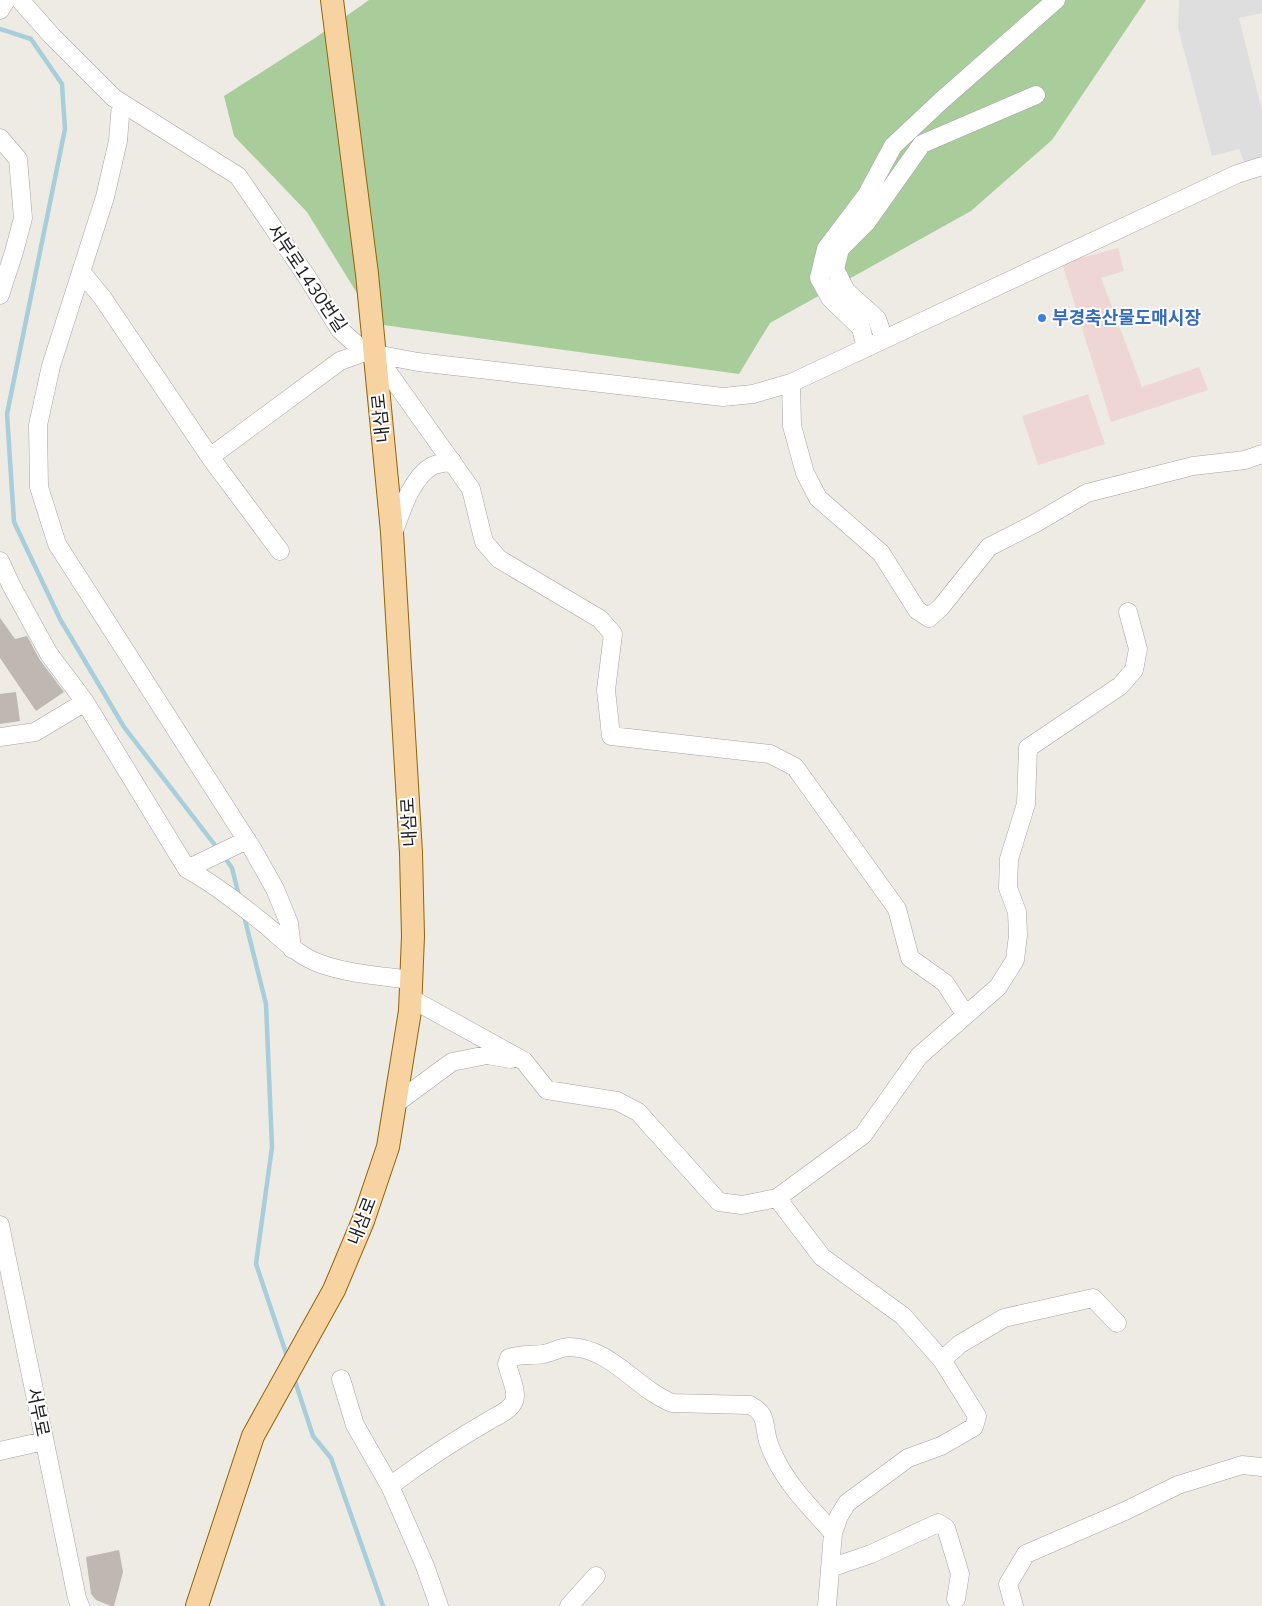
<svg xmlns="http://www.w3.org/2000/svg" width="1262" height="1606" font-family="'Nunito Sans','Noto Sans KR',sans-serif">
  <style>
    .commercial { fill: #eed6d4 }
    .forest { fill: #a9cc9b }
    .parking { fill: #dedede }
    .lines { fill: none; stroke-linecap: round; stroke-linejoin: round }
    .stream { stroke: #a7ceda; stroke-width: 4.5 }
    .building { fill: #bfb7b1 }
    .minor-casing { stroke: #a5a5a5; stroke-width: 19 }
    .major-casing { stroke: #906408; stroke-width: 24 }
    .minor { stroke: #fff; stroke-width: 18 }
    .major { stroke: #f7d3a1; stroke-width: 22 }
    .shop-dot { fill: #3f7fe0; stroke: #fff; stroke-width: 2 }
    .labels { text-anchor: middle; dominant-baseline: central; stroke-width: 4; stroke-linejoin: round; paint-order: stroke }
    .street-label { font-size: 18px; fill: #1e1e1e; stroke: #fff }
    .shop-label { font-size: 18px; font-weight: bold; fill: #366cbe; stroke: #fff; text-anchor: start }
  </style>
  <rect width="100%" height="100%" fill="#eeebe4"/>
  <path class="commercial" d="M1118,248L1124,271L1101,278L1142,387L1199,367L1208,390L1111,422L1062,263Z
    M1088,394L1105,444L1038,465L1022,416Z"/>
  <path class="forest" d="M369,0H1146L1052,140L971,211L770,323L739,374L376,324L307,212L234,136L224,96L315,38Z"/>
  <path class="parking" d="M1179,0H1262V13L1239,18L1262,110V156L1244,162L1239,149L1212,156L1178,28Z"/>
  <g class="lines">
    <path class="stream" d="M0,29L31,39L62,84L65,129L7,414L14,522L60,619L124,727L218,849
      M223,855L232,868L239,896
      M244,916L266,1004L272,1147L256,1264L288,1359
      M294,1378L313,1436L331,1458L383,1606"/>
  </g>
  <path class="building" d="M0,618L15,639L27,636L40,660L64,692L36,711L0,658Z
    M16,692L20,721L0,724V694Z
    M119,1550L123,1572L114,1606H111L96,1600L91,1594L86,1557Z"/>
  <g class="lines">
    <g class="minor-casing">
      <path id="minor" d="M20,0L52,36L114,98L238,176L307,277L340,330L365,352L418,362L723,397L753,394L791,383L1237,174L1262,166
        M0,10L6,0
        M121,103L118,141L105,197L51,366L38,425L39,487L57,544L253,850L275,889L289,923L292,949
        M0,138L18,159L23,218L14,252L0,295
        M82,273L102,297L210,457L280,551
        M884,339L877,319L846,291L835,269L840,249L866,223L922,144L1036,95
        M866,348L861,328L830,298L819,278L826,249L866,196L893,146L942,100L1056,0
        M375,354L471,489L484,542L499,559L600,619L613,634L606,690L611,736L770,754L795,767L897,909L910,958L945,983L965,1014
        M791,383L792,426L805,473L818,498L881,553L917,610L929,618L941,607L989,547L1034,524L1087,493L1193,466L1245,460L1262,454
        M210,457L340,361L365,352
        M393,534C401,512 411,478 432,466C438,463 446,463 452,461
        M0,561L11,585L49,654L85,702L187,869C214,884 238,903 262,922C281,937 297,956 321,964C349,974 382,976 411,980
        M0,737L35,732L85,702
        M187,869L247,840
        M410,998L524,1061L547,1090L617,1101L638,1112L719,1202L742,1205L777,1198L822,1257L903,1316L942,1360L977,1416L974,1427L941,1446L908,1458L847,1503L839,1516L833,1533L827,1606
        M395,1104L452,1062L487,1055L511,1059
        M777,1198L863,1135L919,1056L998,987L1015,960L1018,935L1017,912L1008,888L1009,859L1026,804L1028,748L1120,686L1134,670L1138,649L1128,612
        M0,1225L77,1598L80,1606
        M942,1360L960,1344L1004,1318L1093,1298L1117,1323
        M341,1379L355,1425L390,1486L425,1566L439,1606
        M0,1451L44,1441
        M390,1486C422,1462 455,1440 490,1420C498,1415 511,1410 514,1401C518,1393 509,1373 507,1364L509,1358C521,1354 531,1356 543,1354C551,1353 561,1347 569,1347C612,1348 635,1388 672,1403L750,1405C768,1415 763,1423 768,1441C770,1448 774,1456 777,1462C791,1489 814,1511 833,1533
        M830,1568L871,1554L938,1523L946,1528L960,1574L956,1599
        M569,1606L596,1576
        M1014,1606L1008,1584L1026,1554L1125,1511L1178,1485L1242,1465L1262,1467"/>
    </g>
    <g class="major-casing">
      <path id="major" d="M197,1606L253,1436L334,1290L363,1221L388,1147L410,1011L413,936L411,853L392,532L367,274L332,0"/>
    </g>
    <use href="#minor" class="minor"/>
    <use href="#major" class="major"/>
  </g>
  <circle class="shop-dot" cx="1042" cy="318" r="5"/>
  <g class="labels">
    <g class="street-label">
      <text transform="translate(307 278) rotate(56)">서부로1430번길</text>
      <text transform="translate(381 418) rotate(-96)">내삼로</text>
      <text transform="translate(409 822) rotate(-93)">내삼로</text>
      <text transform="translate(362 1221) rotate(-69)">내삼로</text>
      <text transform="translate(38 1412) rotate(78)">서부로</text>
    </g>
    <g class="shop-label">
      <text x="1052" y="318">부경축산물도매시장</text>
    </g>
  </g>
</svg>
